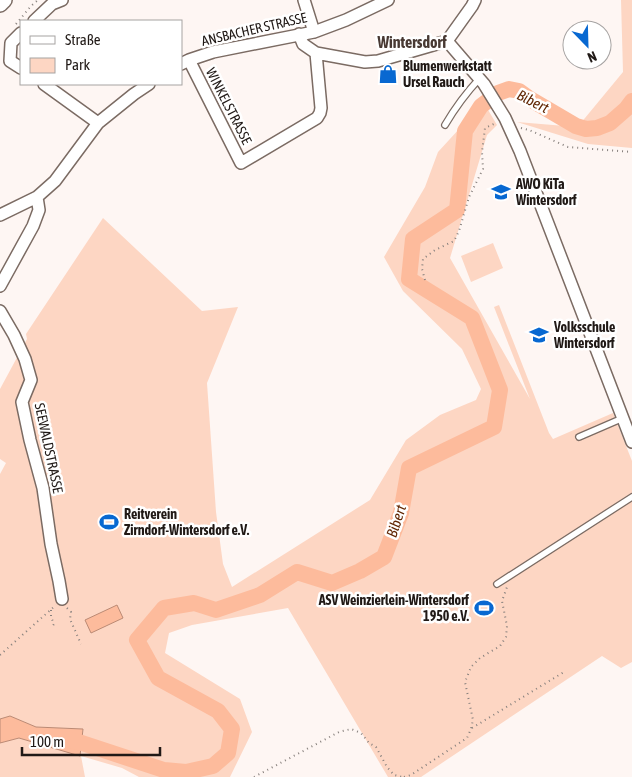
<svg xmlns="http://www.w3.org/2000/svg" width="632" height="777" font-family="'Asap Condensed',sans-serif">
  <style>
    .green { fill: #fdd6c3 }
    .water { fill: #fdbb9c; stroke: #bb8a74 }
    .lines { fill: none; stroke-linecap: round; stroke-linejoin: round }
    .river { stroke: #fdbb9c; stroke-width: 16 }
    .service-casing { stroke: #7b6b63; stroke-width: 8 }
    .minor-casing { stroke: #7b6b63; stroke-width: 14 }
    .secondary-casing { stroke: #7b6b63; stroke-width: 18 }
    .path { stroke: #87807d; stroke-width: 2; stroke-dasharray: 1 4; stroke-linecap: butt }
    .service { stroke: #fff; stroke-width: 5.5 }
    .minor { stroke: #fff; stroke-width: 11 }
    .secondary { stroke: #fff; stroke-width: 15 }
    .labels { text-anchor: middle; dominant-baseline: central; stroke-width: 5; stroke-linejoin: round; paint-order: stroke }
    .street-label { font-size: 14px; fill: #201916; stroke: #fff }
    .poi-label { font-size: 14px; font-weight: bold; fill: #201916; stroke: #fff; text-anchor: start }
    .water-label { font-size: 15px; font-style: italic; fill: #622805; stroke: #fff }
    .quarter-label { font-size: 16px; font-weight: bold; fill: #483933; stroke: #fff }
  </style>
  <rect width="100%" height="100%" fill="#fef6f3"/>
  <path class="green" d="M621,0H632V148L588,144L517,122L577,127L585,118L623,72Z
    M481,98L497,125L487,135L450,258L530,399L494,307L499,305L549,433L553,439L613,413L632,461V662L621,668L602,656L421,777H388L288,608L192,625L169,633L165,653L240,699L252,732L230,777H139L122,768L81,756L85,777H0V743L19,738L80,755L83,729L36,727L10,716L0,719V474L6,463L0,459V389L27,339L26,334L103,218L202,311L238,307L207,383L216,512L223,564L232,587L370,500L406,440L440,415L476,400L481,389L462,349L403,291L384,257L425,187L438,152L460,128Z
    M493,243L503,268L471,282L461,256Z"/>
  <path class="water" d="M117,605L123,618L91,633L85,620Z
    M10,716L36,727L83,729L80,756L19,738L0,743V719Z"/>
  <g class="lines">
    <path class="river" d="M62,738L82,743L164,770L186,772L213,766L228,753L232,729L218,711L158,678L137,640L164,608L194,603L216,610L260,595L297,572L332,583L360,571L384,557L401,513L409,468L494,427L500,390L472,318L409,279L413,239L457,210L465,131L481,106L498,93L509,89L519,91L530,99L576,126L586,129L597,128L610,123L626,109L632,101"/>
    <g class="service-casing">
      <path id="service" d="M445,125C455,108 466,93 480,78
        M579,437L623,418
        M497,584L632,497"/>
    </g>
    <g class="minor-casing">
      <path id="minor" d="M304,0L314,32
        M34,21L52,4L62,0
        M21,33L11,43L10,61L21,68
        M299,34L303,44L316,53L365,62L378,61L447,41L472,6L475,0
        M447,41L484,84L505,118L520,151L632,442
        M189,60L241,163L317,118L320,113L321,108L316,53
        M181,64L189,60L213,52L314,32L346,20L388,0
        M44,84L98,123
        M0,215L37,197L55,181L98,123L134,94L149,84
        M0,286L33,226L39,210L37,197
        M0,311L14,335L25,359L31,380L22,402L30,440L43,488L51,544L59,581L62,599"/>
    </g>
    <g class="secondary-casing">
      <path id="secondary" d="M0,4L4,0"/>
    </g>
    <path class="path" d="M16,24L31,6L38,0
      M521,128L529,130L568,147L632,152
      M425,280L422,269L423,259L435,250L454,241L459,231L469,197L483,169L482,152L485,128L496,123
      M67,608L71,612L70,619L81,644
      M51,610V617L54,624L52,627
      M0,655L56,605
      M472,728L564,672
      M254,777L339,732L351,729L361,733L369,743L376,747L387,767L394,775L402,777
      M404,777L411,775L467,738L471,729L473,720L465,682L471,667L480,658L500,646L506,637L507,626L502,601L507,587"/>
    <use href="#service" class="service"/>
    <use href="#minor" class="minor"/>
    <use href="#secondary" class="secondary"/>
  </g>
  <defs>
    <g id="shop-bare" transform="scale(1.5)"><path d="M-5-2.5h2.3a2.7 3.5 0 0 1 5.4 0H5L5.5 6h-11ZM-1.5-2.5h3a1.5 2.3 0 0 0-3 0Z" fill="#0868d1" stroke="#fff" stroke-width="2.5" paint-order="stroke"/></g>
    <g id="school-bare" transform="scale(1.5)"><path d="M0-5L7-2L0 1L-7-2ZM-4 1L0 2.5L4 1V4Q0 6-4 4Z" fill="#0868d1" stroke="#fff" stroke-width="2.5" paint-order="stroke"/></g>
    <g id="stadium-bare" transform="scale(1.5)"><path d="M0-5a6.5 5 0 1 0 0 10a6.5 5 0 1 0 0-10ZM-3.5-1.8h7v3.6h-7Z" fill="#0868d1" stroke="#fff" stroke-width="2.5" paint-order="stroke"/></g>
  </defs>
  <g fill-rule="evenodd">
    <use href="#shop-bare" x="388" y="74"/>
    <use href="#school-bare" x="501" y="192"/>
    <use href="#school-bare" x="539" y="335"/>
    <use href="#stadium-bare" x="109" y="522"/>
    <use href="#stadium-bare" x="484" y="608"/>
  </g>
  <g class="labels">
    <g class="street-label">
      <text transform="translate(254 29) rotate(-13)">ANSBACHER STRASSE</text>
      <text transform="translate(229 106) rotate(63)">WINKELSTRASSE</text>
      <text transform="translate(49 448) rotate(78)">SEEWALDSTRASSE</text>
    </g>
    <g class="poi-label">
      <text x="403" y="66">Blumenwerkstatt<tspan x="403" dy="16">Ursel Rauch</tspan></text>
      <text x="516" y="184">AWO KiTa<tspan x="516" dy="16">Wintersdorf</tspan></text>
      <text x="554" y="327">Volksschule<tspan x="554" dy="16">Wintersdorf</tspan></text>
      <text x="124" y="514">Reitverein<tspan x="124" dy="16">Zirndorf-Wintersdorf e.V.</tspan></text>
      <text x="469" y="600" text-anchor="end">ASV Weinzierlein-Wintersdorf<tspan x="469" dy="16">1950 e.V.</tspan></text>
    </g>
    <g class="water-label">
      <text transform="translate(533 101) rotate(27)">Bibert</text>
      <text transform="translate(396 521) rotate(-72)">Bibert</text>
    </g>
    <g class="quarter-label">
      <text x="412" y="42">Wintersdorf</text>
    </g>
  </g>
  <rect x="20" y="20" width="162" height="65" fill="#ffffff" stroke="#a6a3a2"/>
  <rect x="30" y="36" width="25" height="8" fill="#ffffff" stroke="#a6a3a2"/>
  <text x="65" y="45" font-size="15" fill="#201916">Straße</text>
  <rect x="30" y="58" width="25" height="15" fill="#fdd6c3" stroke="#a6a3a2"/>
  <text x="65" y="70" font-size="15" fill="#201916">Park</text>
  <g transform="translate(587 45) rotate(157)"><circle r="24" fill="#ffffff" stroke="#a6a3a2"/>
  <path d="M0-4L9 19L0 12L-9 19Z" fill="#0868d1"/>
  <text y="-8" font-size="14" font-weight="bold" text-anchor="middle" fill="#201916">N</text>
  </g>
  <path d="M22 747v8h138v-8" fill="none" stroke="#201916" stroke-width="2.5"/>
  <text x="30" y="747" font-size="15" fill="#201916" stroke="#ffffff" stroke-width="4" paint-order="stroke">100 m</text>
</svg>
